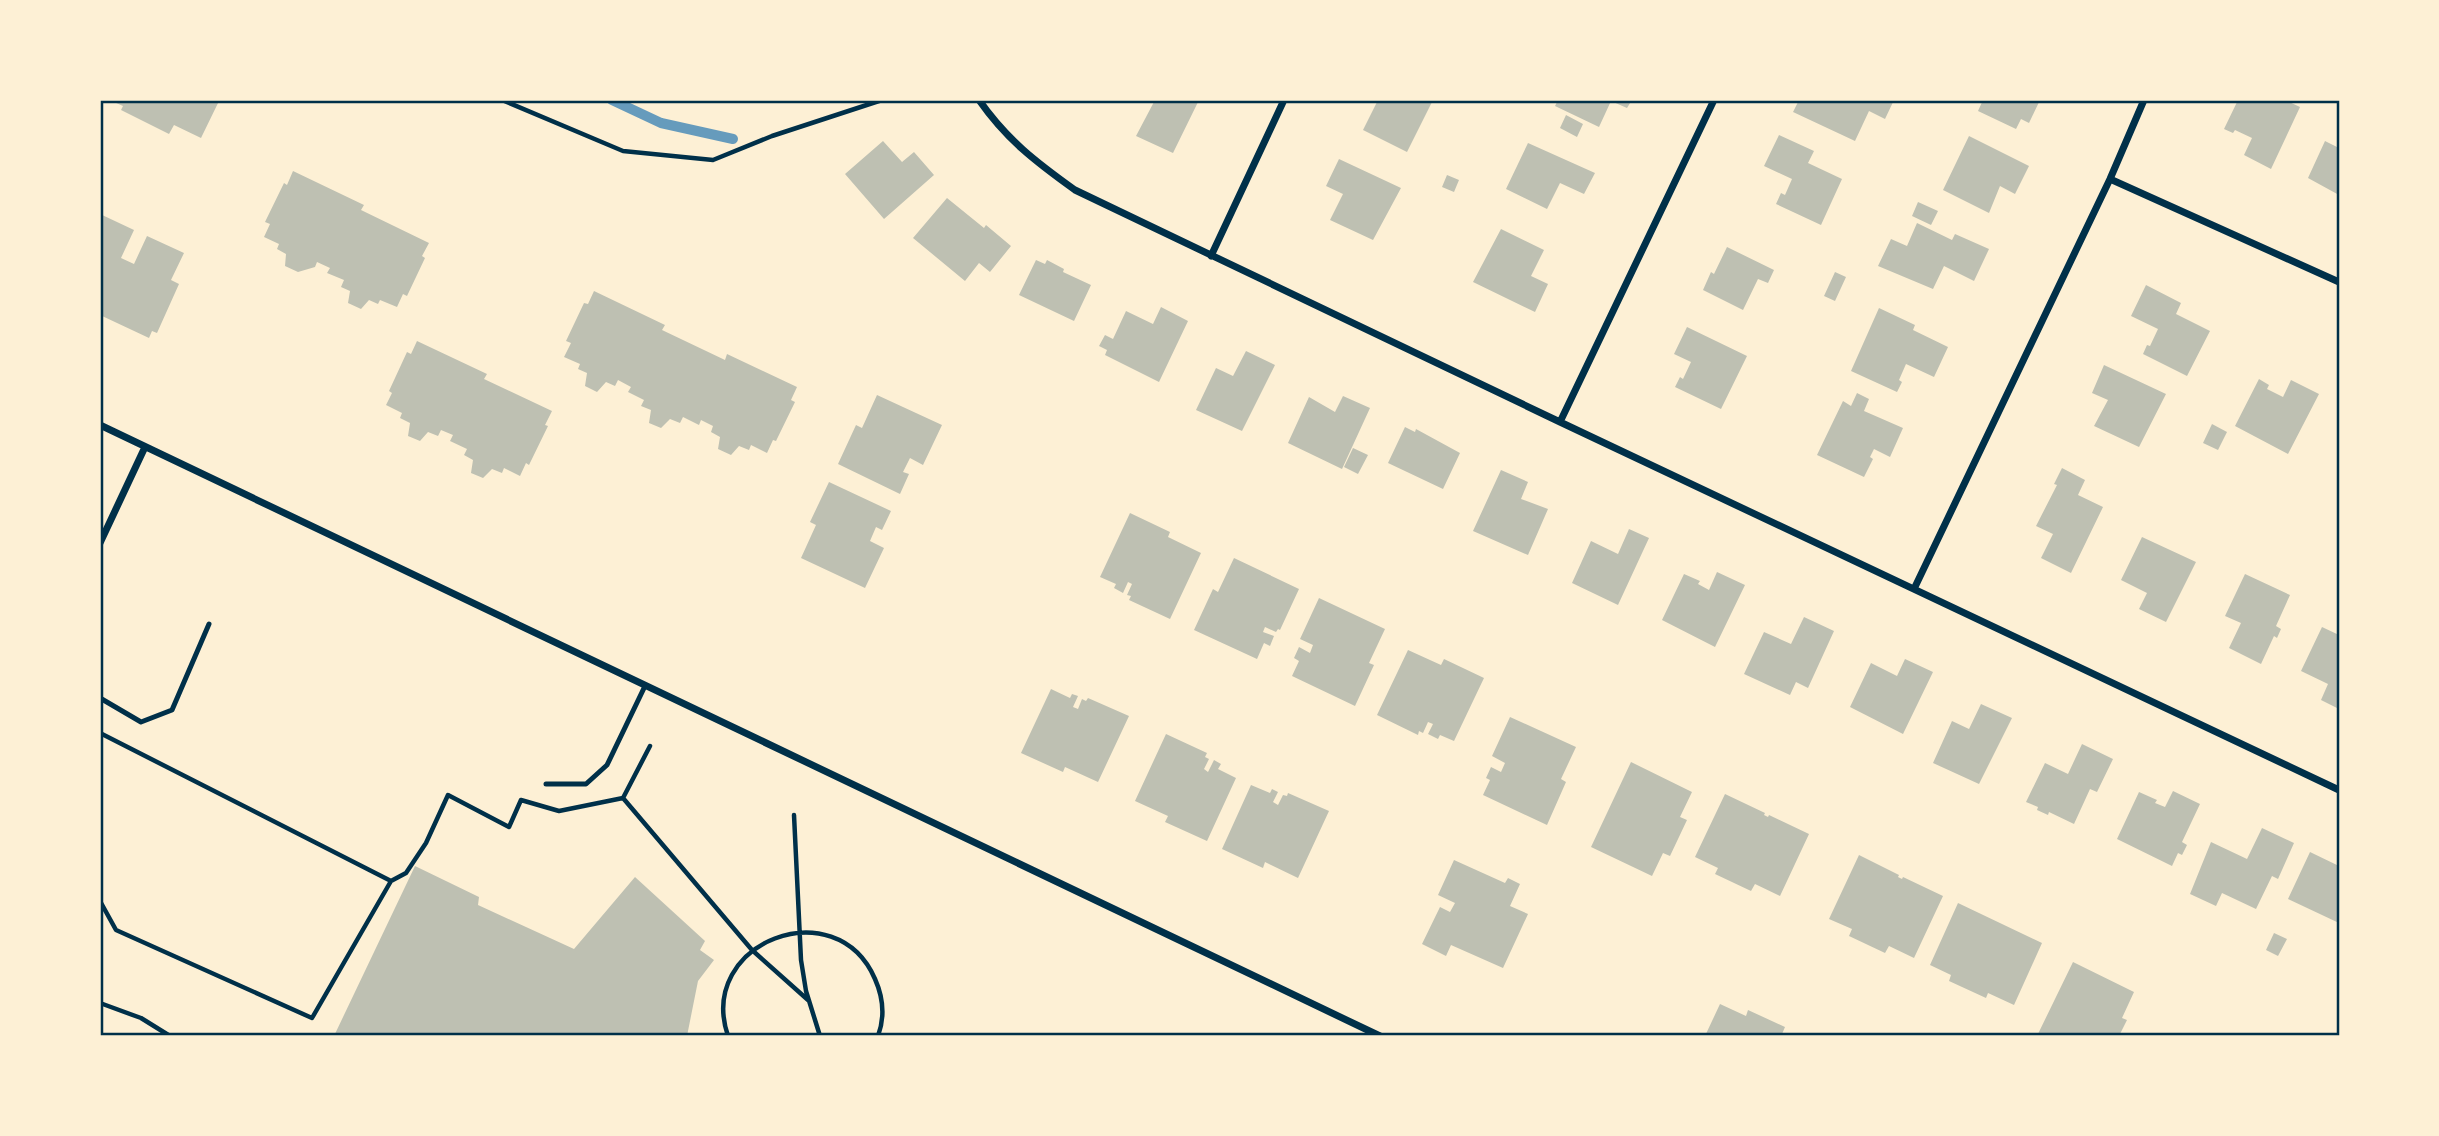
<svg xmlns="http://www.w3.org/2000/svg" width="2439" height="1136" font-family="Figtree,sans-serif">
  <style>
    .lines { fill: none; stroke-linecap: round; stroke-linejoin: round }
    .stream { stroke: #669bbc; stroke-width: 10 }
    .building { fill: #bec0b2 }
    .path { stroke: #003049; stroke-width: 4.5 }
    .service { stroke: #003049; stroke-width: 5 }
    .minor { stroke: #003049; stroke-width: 7 }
    .neatline { fill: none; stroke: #003049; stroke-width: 2.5 }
  </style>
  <rect width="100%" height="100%" fill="#fdf0d5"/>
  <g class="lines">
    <path class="stream" d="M612,100L661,123L733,139"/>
  </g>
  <path class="building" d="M116,100H215L219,101L201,138L174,125L169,134L121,110L123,106L114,102Z
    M1155,100H1199L1173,153L1136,136Z
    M1378,100H1433L1407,152L1363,130Z
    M1558,100H1632L1627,108L1611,101L1599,127L1555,106Z
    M1799,100H1894L1885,119L1869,111L1855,141L1793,112Z
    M1983,100H2040L2029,123L2021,119L2016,129L1978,111Z
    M2238,100H2285L2300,107L2271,169L2244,155L2252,138L2235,130L2233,133L2224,129Z
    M1566,115L1583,124L1577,137L1560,128Z
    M1779,135L1814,151L1808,163L1842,179L1821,225L1776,204L1781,193L1785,195L1792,179L1764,166Z
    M1969,136L2029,166L2015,194L2000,186L1989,213L1943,190Z
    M883,141L902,162L914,152L934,175L884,219L845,174Z
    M2325,141L2339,148V195L2308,178Z
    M1528,143L1595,173L1584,194L1560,183L1547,209L1506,189Z
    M1339,159L1401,188L1373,240L1330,220L1343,194L1326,186Z
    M293,171L364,205L361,210L429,243L422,256L425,258L407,296L403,294L397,307L380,300L378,304L369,300L361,309L348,303L350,291L341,287L344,280L327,273L330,268L317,262L315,267L298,272L285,266L286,254L277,249L279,244L264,237L270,224L265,222L284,183L287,185Z
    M1447,175L1459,180L1454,192L1442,187Z
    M947,198L984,228L986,225L1011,246L990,272L979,263L965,281L913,238Z
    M1918,202L1938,211L1931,225L1912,216Z
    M100,214L134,230L121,258L134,264L147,236L184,253L171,280L179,284L157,333L152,331L149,338L100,315Z
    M1917,223L1952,240L1955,234L1989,249L1974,281L1944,266L1933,289L1878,266L1891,239L1907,246Z
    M1501,229L1544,250L1531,276L1548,284L1535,312L1473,282Z
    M1727,247L1774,270L1768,283L1758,279L1743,310L1703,290L1711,272L1714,274Z
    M1036,260L1045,264L1047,260L1064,269L1063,272L1091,285L1074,321L1019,295Z
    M1835,272L1846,277L1835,301L1824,296Z
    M2146,285L2181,303L2176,314L2210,331L2187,376L2143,354L2147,345L2150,346L2158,329L2131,316Z
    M594,291L665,325L662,330L725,360L727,354L797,387L791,400L795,402L776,441L773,440L767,453L751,445L749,450L739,446L731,455L718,449L720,437L711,432L713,426L701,420L699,425L683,417L680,423L670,419L661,428L649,423L651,410L641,406L644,400L628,392L631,387L618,380L615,386L606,382L597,392L585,386L587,373L578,369L580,364L564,357L571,343L566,341L584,303L588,304Z
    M1161,307L1188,321L1159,382L1105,355L1107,350L1099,346L1105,335L1113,339L1126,311L1153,324Z
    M1879,308L1915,325L1913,330L1948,347L1934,377L1906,364L1899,380L1902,382L1897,392L1851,371Z
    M1687,327L1747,356L1721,409L1675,387L1680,377L1683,379L1691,362L1674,354Z
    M417,341L487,374L484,379L552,411L545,425L548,426L529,465L526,463L520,476L504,468L502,473L492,469L483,478L471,473L473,460L464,455L467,449L450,441L453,435L441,430L438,436L428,432L420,441L408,436L410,423L400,418L402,413L386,405L392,393L389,391L407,352L411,354Z
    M1246,351L1275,365L1242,431L1196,410L1216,368L1233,376Z
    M2104,365L2166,394L2139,447L2094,426L2108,400L2092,393Z
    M2259,379L2269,385L2267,389L2283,397L2291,380L2319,394L2288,454L2235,426Z
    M1857,393L1869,399L1864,411L1903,428L1890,457L1874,449L1870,457L1873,459L1864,477L1817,455L1843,401L1851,406Z
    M877,395L942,425L923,465L910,458L903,472L909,474L900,494L838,464L856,425L862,428Z
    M1343,396L1370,408L1342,469L1288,443L1309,397L1335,412Z
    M2212,424L2227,432L2218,450L2203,443Z
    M1405,427L1415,432L1416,429L1460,453L1443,489L1388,463Z
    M1353,448L1368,455L1358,474L1344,467Z
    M2062,468L2085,480L2078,495L2103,507L2071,573L2041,558L2053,534L2036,526L2057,485L2054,484Z
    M1501,470L1528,482L1521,499L1548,509L1528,555L1473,531Z
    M829,482L891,511L882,530L876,527L870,541L884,548L865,588L801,558L816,525L810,522Z
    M1130,513L1170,532L1168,537L1201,553L1170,619L1129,600L1131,596L1127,595L1132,584L1128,582L1123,593L1114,588L1116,584L1100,577Z
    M1629,529L1649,538L1618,605L1572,583L1591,541L1618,554Z
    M2142,537L2196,562L2166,622L2139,609L2147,593L2121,580Z
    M1234,558L1299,589L1280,630L1278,629L1276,632L1265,627L1263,632L1274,636L1270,646L1264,643L1257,659L1194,630L1213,589L1218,592Z
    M1717,572L1745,585L1715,647L1662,620L1684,574L1700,581L1698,584L1709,590Z
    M2245,574L2290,595L2276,626L2281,629L2277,638L2274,636L2261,664L2229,648L2241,623L2225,616Z
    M1319,598L1385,629L1369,663L1374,665L1355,706L1292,676L1299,661L1294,658L1299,647L1310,653L1313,645L1300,639Z
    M1804,617L1834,631L1808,688L1796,682L1790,695L1744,674L1764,632L1791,644Z
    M2322,627L2339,635V709L2321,700L2328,684L2301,671Z
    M1408,650L1441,665L1444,659L1484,678L1454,741L1440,735L1438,739L1428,734L1433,724L1428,722L1423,733L1419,731L1418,735L1377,715Z
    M1905,659L1933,672L1903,734L1850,707L1871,663L1897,676Z
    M1051,689L1070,698L1072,694L1078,696L1073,707L1078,709L1082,699L1086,701L1088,698L1129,716L1098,782L1065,767L1063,772L1021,753Z
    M1981,704L2012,718L1979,784L1933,763L1952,721L1969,729Z
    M1510,717L1576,747L1561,779L1566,782L1547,825L1483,795L1490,780L1486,778L1491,767L1501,772L1505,763L1492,756Z
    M1166,734L1207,753L1205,757L1209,759L1204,769L1208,772L1214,760L1221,764L1218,769L1236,778L1207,841L1165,822L1168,816L1135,801Z
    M2082,744L2113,759L2097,792L2090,789L2074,824L2049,812L2048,815L2037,810L2038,807L2026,802L2045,763L2068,774Z
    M1631,762L1692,792L1680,817L1687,820L1670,856L1663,853L1652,876L1591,847Z
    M1251,785L1270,793L1272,789L1278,792L1273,802L1278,805L1283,795L1287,796L1288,793L1329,811L1298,878L1265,862L1263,868L1222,849Z
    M2173,791L2200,804L2182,842L2187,845L2182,855L2178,853L2172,866L2117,839L2139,792L2157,800L2155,803L2165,807Z
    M1725,794L1765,813L1764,815L1768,817L1769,815L1809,834L1780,896L1755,884L1751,891L1715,874L1718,868L1695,857Z
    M2262,828L2294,843L2278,879L2272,876L2256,909L2222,893L2216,906L2190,894L2211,842L2247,859Z
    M2310,852L2339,866V923L2288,899Z
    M1859,855L1899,875L1898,877L1902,879L1903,877L1943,896L1914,958L1889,946L1885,953L1849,936L1852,929L1829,919Z
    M1454,860L1505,883L1508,878L1520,884L1510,906L1528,914L1503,968L1451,945L1446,956L1422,944L1440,907L1450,912L1455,903L1438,895Z
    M415,866L479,897L478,905L574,949L635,877L705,941L700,950L714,960L698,981L687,1036H334Z
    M1958,903L2042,943L2014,1005L1988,993L1986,998L1949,981L1951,975L1930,965Z
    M2274,933L2287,939L2278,956L2266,950Z
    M2073,962L2134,992L2122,1018L2127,1020L2119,1036H2037Z
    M1720,1004L1746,1016L1748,1010L1785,1027L1782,1034L1788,1036H1705Z"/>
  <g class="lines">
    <path class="path" d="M502,100L623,151L713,160L772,136L882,100
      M100,733L391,881L312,1018L116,930L100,901
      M623,798L752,950L808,1000
      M794,815L801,960L806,991L820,1036
      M391,881L406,873L426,843L448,795L509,827L521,800L559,811L623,798L650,746
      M100,1003L141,1018L170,1036
      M728,1036C696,942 836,889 875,979C883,997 885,1017 878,1036"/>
    <path class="service" d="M100,698L141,722L172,710L209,624
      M546,784H586L607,765L645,686"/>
    <path class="minor" d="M979,100C1007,140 1036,162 1075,190L1560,422L2339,790
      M2110,179L2339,282
      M1211,256L1284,100
      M1560,422L1714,100
      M100,425L1380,1036
      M100,543L145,447
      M1914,589L2110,179L2144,100"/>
  </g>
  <rect width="2439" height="1136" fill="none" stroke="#fdf0d5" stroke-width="203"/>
  <rect x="102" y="102" width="2236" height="932" class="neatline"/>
</svg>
